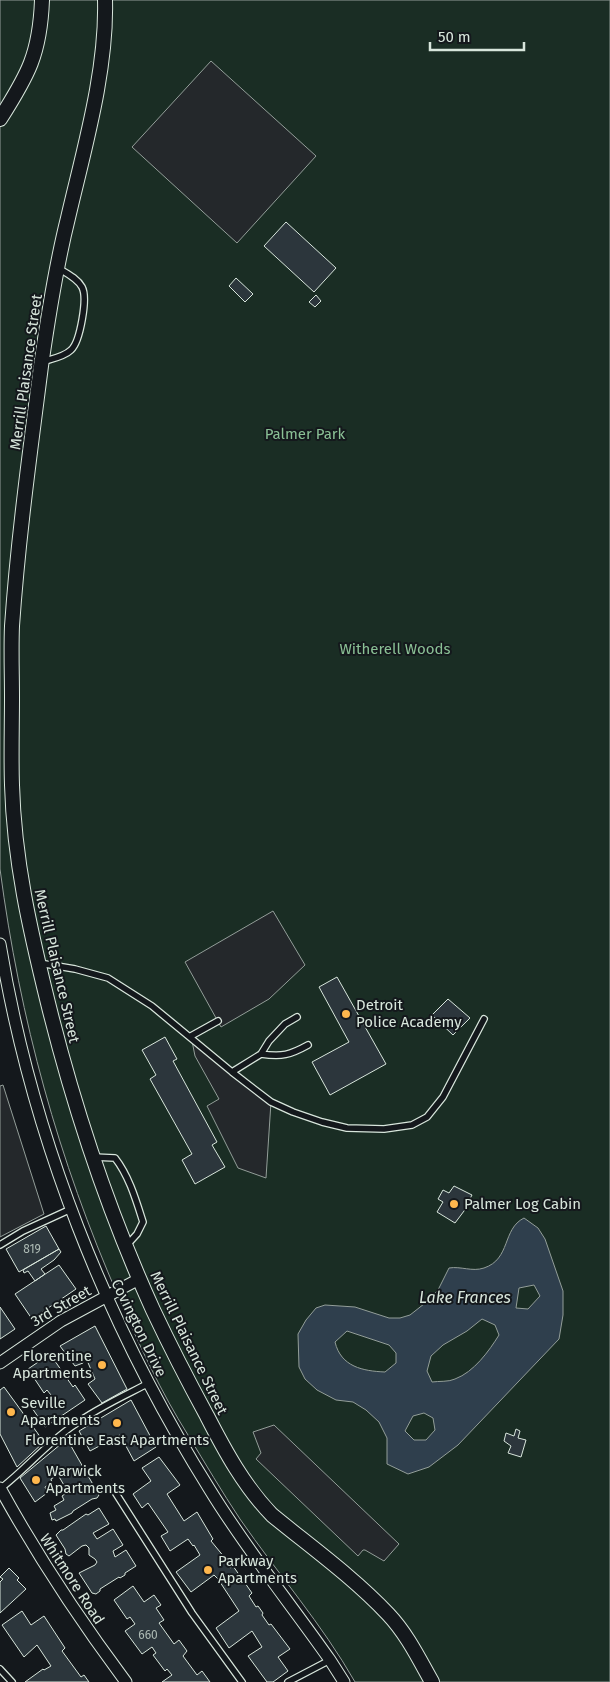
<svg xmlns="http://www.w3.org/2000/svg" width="610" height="1682" font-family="'Fira Sans',sans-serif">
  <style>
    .green { fill: #1a2d24; stroke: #939e99 }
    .parking { fill: #24282b; stroke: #939e99 }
    .water { fill: #2f3f4d; stroke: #939e99; fill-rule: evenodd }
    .building { fill: #2c363c; stroke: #d8e6dc }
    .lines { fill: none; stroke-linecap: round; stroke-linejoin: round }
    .service-casing { stroke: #d8e6dc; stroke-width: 8 }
    .minor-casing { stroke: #d8e6dc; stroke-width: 13 }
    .tertiary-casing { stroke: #d8e6dc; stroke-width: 16 }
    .service { stroke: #14181c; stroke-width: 5.5 }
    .minor { stroke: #14181c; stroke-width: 11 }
    .tertiary { stroke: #14181c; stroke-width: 14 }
    .poi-dot { fill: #ffb74d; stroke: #14181c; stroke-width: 2 }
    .labels { text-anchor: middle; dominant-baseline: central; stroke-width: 4; stroke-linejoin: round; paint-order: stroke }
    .number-label { font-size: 12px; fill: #adbab4 }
    .street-label { font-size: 15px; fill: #d8e6dc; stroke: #14181c }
    .park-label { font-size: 15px; fill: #8ac095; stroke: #14181c }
    .poi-label { font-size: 15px; fill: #d8e6dc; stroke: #14181c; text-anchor: start }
    .water-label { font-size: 16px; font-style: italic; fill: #d8e6dc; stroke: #14181c }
  </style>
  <rect width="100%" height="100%" fill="#14181c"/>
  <path class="green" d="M0,0H610V1682H355C322,1624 278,1574 240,1519C222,1492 205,1463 188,1435C161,1392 139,1345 119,1298C58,1159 20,1020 0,869Z"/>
  <path class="parking" d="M211,61L316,156L237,243L132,147Z
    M273,911L305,965L269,999L221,1027L185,962Z
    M191,1036L271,1102L266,1178L238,1168L207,1106L219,1099L195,1056Z
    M3,1085L44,1214L0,1237V1086Z
    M274,1425L399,1544L384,1561L365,1550H363L358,1556L256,1459L261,1453L253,1432Z"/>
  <path class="water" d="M524,1218L538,1228L545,1239L563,1291V1315L559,1339L458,1445L429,1467L408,1474L387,1464V1438L379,1422L366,1410L353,1402L336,1400L317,1390L305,1379L299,1367L298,1334L306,1320L316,1308L325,1305L355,1307L389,1318H400L410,1315L429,1300L438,1290L449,1268C461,1266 472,1272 484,1268C511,1259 502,1229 524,1218ZM534,1285L540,1296L528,1309L516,1308L519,1288ZM482,1319L495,1325L499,1335C489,1351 474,1372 455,1379C449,1382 439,1381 432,1382L427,1371L431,1356L443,1345L467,1331ZM347,1331L389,1345L396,1353V1363L385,1372C363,1371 341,1367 335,1342ZM424,1413L433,1418L435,1430L426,1440H414L405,1431L413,1416Z"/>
  <path class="building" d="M286,222L336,268L314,292L264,246Z
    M236,278L253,294L245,302L229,286Z
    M316,295L321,301L315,307L309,302Z
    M337,977L386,1064L330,1095L312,1062L349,1042L319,987Z
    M448,999L470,1018L453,1035L432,1015Z
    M165,1037L177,1059L173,1061L217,1142L212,1145L225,1167L195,1184L182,1160L192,1154L150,1079L156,1075L142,1050Z
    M454,1186L472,1195L466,1206L467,1207L455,1223L437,1212L443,1202L438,1199L443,1190L449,1193Z
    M46,1226L59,1249L19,1272L6,1249Z
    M59,1249L61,1252L54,1260L41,1269L45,1274L35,1281L28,1271L24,1273L23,1270Z
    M59,1265L76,1289L32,1319L15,1294Z
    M0,1307L15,1329L0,1339Z
    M95,1326L127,1389L102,1403L88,1384L95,1379L86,1358L82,1360L83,1363L75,1366L60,1346Z
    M50,1354L73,1387L75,1385L85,1400L45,1427L32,1408L51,1395L47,1390L44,1393L28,1369Z
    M4,1387L44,1442L17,1467L0,1434V1390Z
    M131,1400L156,1447L134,1461L120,1435L90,1451L79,1431Z
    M516,1429L520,1431L518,1438L526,1440L521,1457L508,1453L511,1446L504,1441L506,1433L514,1436Z
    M67,1439L99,1495L97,1498L92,1499L73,1511L72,1513L56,1521L55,1519L52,1520L50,1513L56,1510L54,1506L64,1500L62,1496L68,1492L58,1475L51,1479L52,1483L45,1487L47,1493L35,1502L20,1478Z
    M159,1457L180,1485L167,1494L184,1521L197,1512L213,1539L211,1541L225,1558L223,1559L230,1568L233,1566L252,1593L249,1596L256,1607L258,1606L263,1613L262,1615L269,1625L271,1624L290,1649L278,1657L288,1671L273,1682H267L248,1656L262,1647L252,1631L229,1648L216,1628L239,1611L218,1579L214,1575L191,1592L176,1572L200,1555L194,1545L193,1546L188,1539L170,1551L161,1536L168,1532L148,1503L142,1508L133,1494L151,1481L142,1468Z
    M99,1508L109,1524L93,1533L97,1539L113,1529L123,1545L113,1551L115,1557L126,1550L136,1566L125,1573V1575L120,1578L119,1577L100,1589V1591L96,1594L92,1593L79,1573L95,1565L97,1562L95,1559L89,1555V1548L86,1545L82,1546L69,1556L66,1554L65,1549L56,1535L61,1530H63L86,1514L88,1515Z
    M9,1568L19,1578L17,1580L26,1589L0,1613V1582L3,1579L0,1577Z
    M133,1586L144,1602L154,1595L161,1605L156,1608L164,1620L159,1623L174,1644L179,1640L187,1651L183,1656L197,1675L202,1671L210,1682H162L172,1675L167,1669L165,1671L153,1655L156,1653L152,1647L142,1654L125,1631L135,1624L130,1617L127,1619L114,1600Z
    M22,1611L31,1625L44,1616L65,1648L62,1651L81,1677L84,1675L89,1682H25L43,1669L44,1670L51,1666L37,1645L24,1657L2,1625Z"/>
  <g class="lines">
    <g class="service-casing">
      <path id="service" d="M42,362C51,359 64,357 71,350C80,342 88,298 82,287C77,278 66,273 58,268
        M39,963L75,969L108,978L152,1006L232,1072L271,1102L293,1112L322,1122L347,1128L384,1129L412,1125L427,1117L443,1097L484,1019
        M191,1036L218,1021
        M261,1054C282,1057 290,1055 308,1045
        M232,1072L261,1054L269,1041L285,1024L297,1017
        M93,1157L115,1158C129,1176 136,1200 143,1222L137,1234L127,1245
        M0,1245L23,1231L71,1209
        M0,1489C26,1469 47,1443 74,1425C97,1408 124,1396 149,1383
        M115,1492L192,1613L242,1682
        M0,1669L12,1682
        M288,1682L330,1660"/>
    </g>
    <g class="minor-casing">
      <path id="minor" d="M0,944C32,1137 106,1324 210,1490C246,1549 290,1603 330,1660L344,1682
        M0,1363L61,1321L139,1279
        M0,1488C38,1557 79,1619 126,1682"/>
    </g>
    <g class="tertiary-casing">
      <path id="tertiary" d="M105,0C107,71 84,149 68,218C56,266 48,317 41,366C30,452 18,539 12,626C11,650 12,674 12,697C12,726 11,756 12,785C14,860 30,930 48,1003C74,1108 108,1211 153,1310C170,1346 188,1381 207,1416C225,1451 244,1486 272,1515C311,1547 353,1577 388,1614C407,1634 419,1659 432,1682
        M0,119C28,75 40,54 42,0"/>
    </g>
    <use href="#service" class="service"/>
    <use href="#minor" class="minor"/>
    <use href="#tertiary" class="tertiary"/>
  </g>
  <g class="poi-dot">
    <circle cx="346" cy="1014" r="5"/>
    <circle cx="454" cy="1204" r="5"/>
    <circle cx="102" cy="1365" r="5"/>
    <circle cx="11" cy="1412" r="5"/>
    <circle cx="117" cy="1423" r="5"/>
    <circle cx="36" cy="1480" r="5"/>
    <circle cx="208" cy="1570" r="5"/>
  </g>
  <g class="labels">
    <g class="number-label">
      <text x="32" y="1249">819</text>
      <text x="148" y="1635">660</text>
    </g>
    <g class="street-label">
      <text transform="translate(26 372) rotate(-82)">Merrill Plaisance Street</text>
      <text transform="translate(57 966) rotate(77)">Merrill Plaisance Street</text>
      <text transform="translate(61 1306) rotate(-30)">3rd Street</text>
      <text transform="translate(139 1328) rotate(64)">Covington Drive</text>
      <text transform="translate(189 1343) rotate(64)">Merrill Plaisance Street</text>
      <text transform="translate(72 1579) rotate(57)">Whitmore Road</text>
    </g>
    <g class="park-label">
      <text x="305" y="434">Palmer Park</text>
      <text x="395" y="649">Witherell Woods</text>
    </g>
    <g class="poi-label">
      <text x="356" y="1005">Detroit<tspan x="356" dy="17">Police Academy</tspan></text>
      <text x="464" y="1204">Palmer Log Cabin</text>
      <text x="92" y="1356" text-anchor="end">Florentine<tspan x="92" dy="17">Apartments</tspan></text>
      <text x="21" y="1403">Seville<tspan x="21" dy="17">Apartments</tspan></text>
      <text x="117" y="1440" text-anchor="middle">Florentine East Apartments</text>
      <text x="46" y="1471">Warwick<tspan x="46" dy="17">Apartments</tspan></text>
      <text x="218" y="1561">Parkway<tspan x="218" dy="17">Apartments</tspan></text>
    </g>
    <g class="water-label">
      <text x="465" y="1297">Lake Frances</text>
    </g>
  </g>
  <path d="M430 42v8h94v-8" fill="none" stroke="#d8e6dc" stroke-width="2.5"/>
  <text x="438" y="42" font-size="15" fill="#d8e6dc" stroke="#14181c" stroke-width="4" paint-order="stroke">50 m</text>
</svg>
